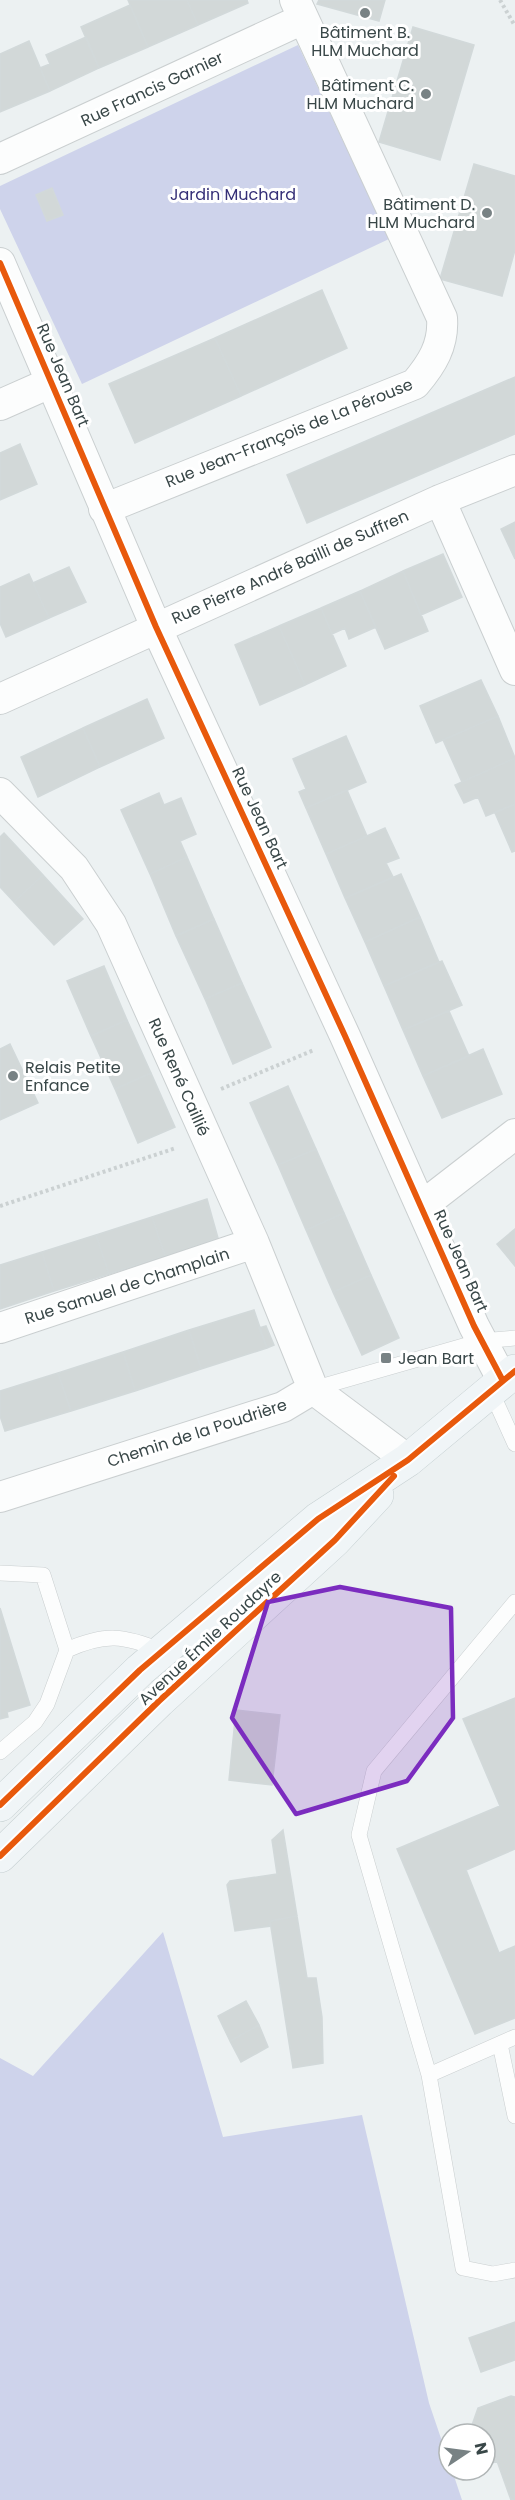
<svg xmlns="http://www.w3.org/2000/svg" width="515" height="2500" font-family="Poppins,sans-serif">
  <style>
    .green { fill: #ced3eb }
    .building { fill: #d2d8d8; stroke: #d2d9da; stroke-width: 1.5 }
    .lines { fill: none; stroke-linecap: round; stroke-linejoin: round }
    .lane-casing { stroke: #cacfd0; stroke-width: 16 }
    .street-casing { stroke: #cacfd0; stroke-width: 32 }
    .secondary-casing { stroke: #c6d0d2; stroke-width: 34 }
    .path { stroke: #cbd1d2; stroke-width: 4; stroke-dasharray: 3 3; stroke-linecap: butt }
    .lane { stroke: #fcfdfd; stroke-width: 15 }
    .street { stroke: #fcfdfd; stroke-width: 30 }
    .secondary { stroke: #f0f5f7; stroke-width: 33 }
    .cycleway-casing { stroke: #fff; stroke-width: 10 }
    .cycleway { stroke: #e8590c; stroke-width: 6 }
    .marked { fill: #7b2cbf; fill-opacity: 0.2; stroke: #7b2cbf; stroke-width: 4.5; stroke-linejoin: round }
    .poi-dot { fill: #788284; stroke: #fff; stroke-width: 2 }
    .labels { text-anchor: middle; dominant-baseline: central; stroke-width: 6; stroke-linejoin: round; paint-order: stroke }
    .poi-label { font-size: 16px; fill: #394748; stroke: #fff; text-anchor: end }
    .street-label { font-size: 16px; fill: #394748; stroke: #fff }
    .park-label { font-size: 16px; fill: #352f77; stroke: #fff }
  </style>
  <rect width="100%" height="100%" fill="#ecf1f2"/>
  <path class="green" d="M298,45L389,239L82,384L0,209V186Z
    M163,1932L223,2137L362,2115L429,2403L449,2462V2470H452L462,2500H0V2058L33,2076Z"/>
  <path class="building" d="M128,0H187L198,25L148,47Z
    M187,0H247L248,3L198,25Z
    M319,0H385L379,21L317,4Z
    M130,5L148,47L99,68L81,27Z
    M413,27L474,45L440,160L379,142Z
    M86,37L99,68L50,91L40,68L50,64L46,55Z
    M29,41L50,91L0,112V54Z
    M474,164L515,176V250L502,296L440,279Z
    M52,188L63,215L47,221L36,195Z
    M322,290L347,348L241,396L215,338Z
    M215,338L241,396L135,443L109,384Z
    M515,377V434L307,523L287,475Z
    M20,444L37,484L0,500V453Z
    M515,522V559L501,529Z
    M443,554L462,597L421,615L403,571Z
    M69,567L86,602L49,618L33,583Z
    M403,571L428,631L385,649L360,591Z
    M29,574L49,618L6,637L0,623V587Z
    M360,591L376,627L349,639L345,628L332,634L321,608Z
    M321,608L346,666L305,685L279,626Z
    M279,626L305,685L260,705L235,645Z
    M481,680L498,716L436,743L420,706Z
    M147,699L164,738L100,767L83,728Z
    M498,716L515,758L462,782L443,740Z
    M83,728L100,767L38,797L21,757Z
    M346,736L366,782L306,808L299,792L306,789L293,759Z
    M515,758V804L486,816L478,797L464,803L455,785Z
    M347,790L367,836L326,854L306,808Z
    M159,793L164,805L181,798L196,834L180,841L187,857L150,874L121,810Z
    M515,804V851L512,852L495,813Z
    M385,828L399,858L386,863L393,877L345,898L326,854Z
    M4,833L43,875L14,902L0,887V837Z
    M187,857L214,919L176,936L150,874Z
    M401,874L420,917L365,942L345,898Z
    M43,875L83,919L54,945L14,902Z
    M420,917L439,962L384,986L365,942Z
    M214,919L242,983L205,999L176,936Z
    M442,961L462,1005L403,1030L384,986Z
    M104,966L127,1020L91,1036L67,981Z
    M242,983L271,1047L233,1064L205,999Z
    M449,1011L469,1056L423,1076L403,1030Z
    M127,1020L151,1073L115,1089L91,1036Z
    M10,1044L38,1103L0,1120V1049Z
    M483,1049L502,1094L442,1118L423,1076Z
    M151,1073L175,1127L138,1143L115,1089Z
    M288,1086L316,1149L278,1165L250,1103Z
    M316,1149L344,1213L306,1230L278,1165Z
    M207,1199L218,1238L165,1256L152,1217Z
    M344,1213L371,1275L333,1292L306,1230Z
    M152,1217L165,1256L109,1274L96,1235Z
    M515,1229V1266L497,1244Z
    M96,1235L109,1274L54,1291L42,1252Z
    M42,1252L54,1291L0,1309V1265Z
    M371,1275L399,1338L362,1355L333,1292Z
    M254,1310L267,1348L201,1369L189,1330Z
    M266,1326L274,1345L267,1348L259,1328Z
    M189,1330L201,1369L135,1391L123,1352Z
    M123,1352L135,1391L71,1411L58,1373Z
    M58,1373L71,1411L5,1431L0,1416V1391Z
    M0,1608L30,1705L7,1712L8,1717L0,1719Z
    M515,1698V1849L466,1870L499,1953L515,1946V2018L475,2034L397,1849L500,1806L463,1719Z
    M236,1710L280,1715L272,1785L229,1780Z
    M283,1830L297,1916L270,1921L271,1926L235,1931L227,1885L230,1881L277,1874L272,1840Z
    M297,1916L307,1978H316L322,2017L323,2063L293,2068L270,1921Z
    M246,2001L259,2025L230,2041L218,2016Z
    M259,2025L268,2047L241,2062L230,2041Z
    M515,2322V2360L481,2372L469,2338Z
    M511,2396L515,2397V2500H511L497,2461L485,2466V2434H474L471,2428L478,2408Z"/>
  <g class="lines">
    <g class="lane-casing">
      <path id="lane" d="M313,1389L481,1341L515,1338
        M491,1391L515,1444
        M0,1573L43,1575L67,1650L47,1704L35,1722L0,1752
        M515,1602L374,1771L359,1835L429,2075L463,2268L493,2274L515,2270
        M67,1650C105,1633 124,1635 162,1651
        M500,2044L515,2116
        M429,2075L515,2037"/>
    </g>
    <g class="street-casing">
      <path id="street" d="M0,159L303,19
        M0,263L156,627L345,1036L474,1326L503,1381
        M0,405L52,382
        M440,500L515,670
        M104,509L415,384C432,364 444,345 442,318L295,0
        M0,699L440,500L515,470
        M0,793L74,868L111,924L254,1243L313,1389
        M422,1206L515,1134
        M0,1328L254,1243
        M313,1389L408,1460
        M0,1497L283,1407L313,1389"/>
    </g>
    <g class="secondary-casing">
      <path id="secondary" d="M0,1805L140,1670L318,1519L408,1460L515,1371
        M0,1856L159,1701L335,1540L377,1495"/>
    </g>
    <path class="path" d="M500,0L515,26
      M221,1089L314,1050
      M0,1206L176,1148"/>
    <use href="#lane" class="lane"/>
    <use href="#street" class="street"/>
    <use href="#secondary" class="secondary"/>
    <g class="cycleway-casing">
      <path id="cycleway" d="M0,263L156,627L345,1036L474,1326L503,1381
        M0,1805L140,1670L318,1519L408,1460L515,1371
        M0,1856L159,1701L335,1540L394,1476"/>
    </g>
    <use href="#cycleway" class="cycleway"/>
  </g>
  <path class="marked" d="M340,1587L451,1608L453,1718L407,1781L296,1814L232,1718L268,1602Z"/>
  <g class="poi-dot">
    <circle cx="365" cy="13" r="6"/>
    <circle cx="426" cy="94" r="6"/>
    <circle cx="487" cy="213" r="6"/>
    <circle cx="13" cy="1076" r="6"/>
    <rect x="380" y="1352" width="12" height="12" rx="3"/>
  </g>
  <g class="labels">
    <g class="poi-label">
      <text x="365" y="32" text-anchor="middle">Bâtiment B.<tspan x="365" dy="18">HLM Muchard</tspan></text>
      <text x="414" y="85">Bâtiment C.<tspan x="414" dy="18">HLM Muchard</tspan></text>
      <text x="475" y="204">Bâtiment D.<tspan x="475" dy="18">HLM Muchard</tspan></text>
      <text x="25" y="1067" text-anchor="start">Relais Petite<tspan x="25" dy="18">Enfance</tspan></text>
      <text x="398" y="1358" text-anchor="start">Jean Bart</text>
    </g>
    <g class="street-label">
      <text transform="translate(152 89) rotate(-25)">Rue Francis Garnier</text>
      <text transform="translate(63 375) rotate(67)">Rue Jean Bart</text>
      <text transform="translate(289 433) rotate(-22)">Rue Jean-François de La Pérouse</text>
      <text transform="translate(290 567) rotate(-24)">Rue Pierre André Bailli de Suffren</text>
      <text transform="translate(260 818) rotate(65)">Rue Jean Bart</text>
      <text transform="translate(179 1077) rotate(66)">Rue René Caillié</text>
      <text transform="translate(461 1261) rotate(66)">Rue Jean Bart</text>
      <text transform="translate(127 1286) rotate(-18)">Rue Samuel de Champlain</text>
      <text transform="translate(197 1433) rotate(-18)">Chemin de la Poudrière</text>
      <text transform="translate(210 1638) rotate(-43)">Avenue Émile Roudayre</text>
    </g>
    <g class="park-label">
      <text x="233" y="194">Jardin Muchard</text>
    </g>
  </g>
  <g transform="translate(467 2452) rotate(77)"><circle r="28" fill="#ffffff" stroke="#b0b5b6" stroke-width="1.5"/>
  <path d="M0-4.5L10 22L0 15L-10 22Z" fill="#788284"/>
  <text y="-9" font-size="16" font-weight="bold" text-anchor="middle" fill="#394748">N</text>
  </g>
</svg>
